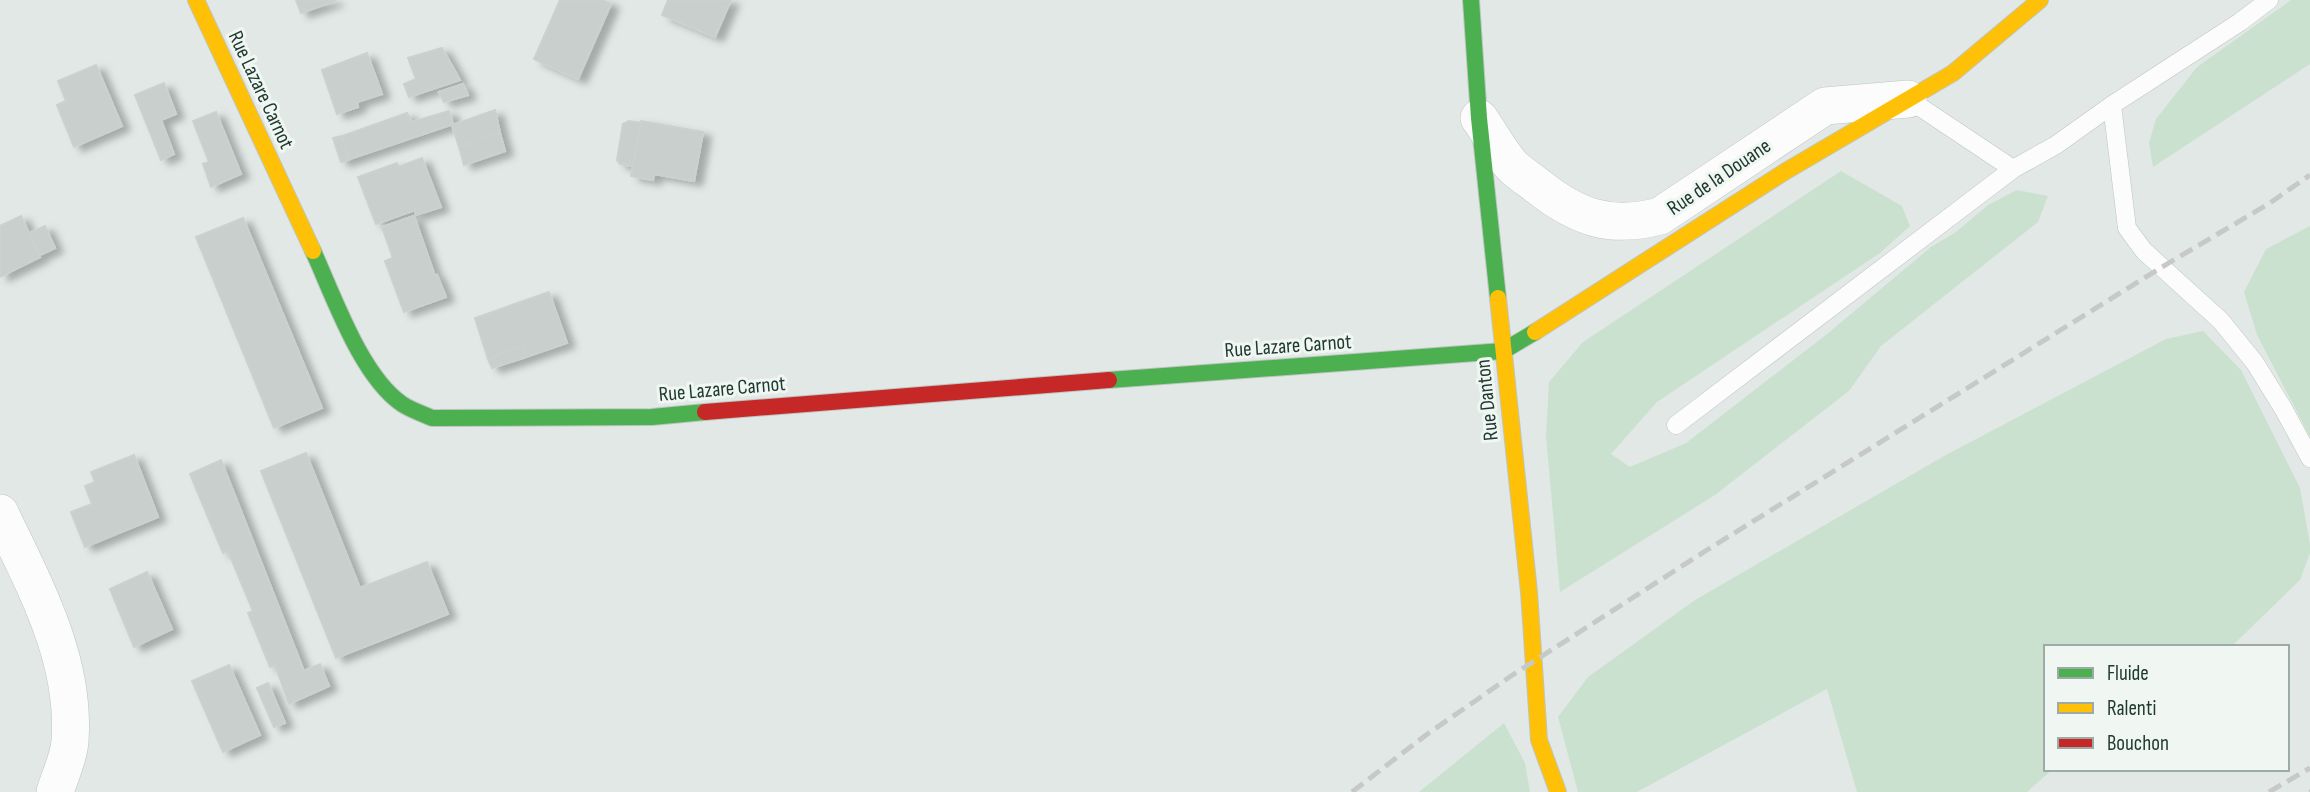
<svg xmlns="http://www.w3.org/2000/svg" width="2310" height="792" font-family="'Sofia Sans Condensed',sans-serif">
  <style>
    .green { fill: #cbe1d0 }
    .building { fill: #c9cfcc; stroke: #cbd1ce; stroke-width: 2; filter: url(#shadow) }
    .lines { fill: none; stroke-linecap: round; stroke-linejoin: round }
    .lane-casing { stroke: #bfc5c2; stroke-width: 19 }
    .street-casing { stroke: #bfc5c2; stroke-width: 38 }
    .fast-casing { stroke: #bec6c2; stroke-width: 18 }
    .slow-casing { stroke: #bec6c2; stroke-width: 18 }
    .jam-casing { stroke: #bec6c2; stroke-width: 18 }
    .lane { stroke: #fbfcfb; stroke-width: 18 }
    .street { stroke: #fbfcfb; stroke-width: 37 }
    .fast { stroke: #4caf50; stroke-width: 16 }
    .slow { stroke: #ffc107; stroke-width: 16 }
    .jam { stroke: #c62828; stroke-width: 16 }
    .rail { stroke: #c6c9c8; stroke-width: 5; stroke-dasharray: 14 7; stroke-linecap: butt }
    .labels { text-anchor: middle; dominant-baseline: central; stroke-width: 6; stroke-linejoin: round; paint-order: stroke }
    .street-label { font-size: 21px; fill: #213a31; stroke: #f0f7f3 }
  </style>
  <defs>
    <filter id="shadow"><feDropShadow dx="8" dy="4.5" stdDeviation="3.5" flood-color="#0004"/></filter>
  </defs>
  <rect width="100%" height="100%" fill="#e2e8e5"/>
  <path class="green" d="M2291,0H2310V64L2153,167L2149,143L2156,119L2197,67Z
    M1841,171L1902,206L1910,226L1880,253L1657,402L1611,454L1630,467L1686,443L1827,334L1931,247L1956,232L1988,205L2017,190L2048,196L2038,222L1881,346L1849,391L1715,495L1560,592L1546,436L1549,382L1583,342Z
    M2310,226V437L2257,335L2244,292L2266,249Z
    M2203,331L2241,370L2300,488L2310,544V553L2300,580L2231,647H2046V769H2053L2027,792H1857L1827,689L1637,792H1578L1558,717L1588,677L1695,600L1944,456L2166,339Z
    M1504,723L1525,763L1530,792H1419Z"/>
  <path class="building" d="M296,0H335V1L301,13Z
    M560,0H602L611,4L578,79L534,59Z
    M668,0H731L715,37L662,15Z
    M442,48L460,80L409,97L404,84L416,79L408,58Z
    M367,53L382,94L357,102L358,107L337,114L322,70Z
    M96,65L122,126L74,147L57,105L66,101L58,81Z
    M164,83L176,114L161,120L174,154L161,160L135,95Z
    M463,84L468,95L444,102L439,92Z
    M495,110L500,133L459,147L452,125Z
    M449,111L453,124L350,159L342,136L407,113L412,122Z
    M216,112L241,174L211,187L203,164L209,162L193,121Z
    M629,121L641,123L633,166L620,164L617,160L623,124Z
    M641,121L703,132L694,181L654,174L653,180L631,176Z
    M500,133L505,151L464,165L459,147Z
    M342,136L350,159L341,162L333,138Z
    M422,158L441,207L416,215L415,210L376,224L358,177L397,163L398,167Z
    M21,216L40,257L0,277V226Z
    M414,216L435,276L437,275L446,297L404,312L385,261L393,258L382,227Z
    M243,218L322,408L274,428L196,237Z
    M45,226L55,248L40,255L29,233Z
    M549,292L567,343L526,357L523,346L488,359L475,318Z
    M523,346L526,357L492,368L488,359Z
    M306,453L360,588L427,562L448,614L336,658L261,471Z
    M134,455L158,517L85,547L71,512L92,504L85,486L95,482L91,472Z
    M221,460L304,671L320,664L329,686L289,704L275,665L270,667L248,613L253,611L228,551L223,553L190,474Z
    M147,572L172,629L134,647L110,589Z
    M229,665L260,735L223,752L192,681Z
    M268,683L285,723L274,727L257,688Z"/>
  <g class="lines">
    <g class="lane-casing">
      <path id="lane" d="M1908,99L2013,169
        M2112,105L2127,228L2144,251L2221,321L2255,363L2284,410L2310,458
        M1676,425L2013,169L2056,145L2112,105L2240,22L2269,0"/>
    </g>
    <g class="street-casing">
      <path id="street" d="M1479,118C1490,133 1500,153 1513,167C1521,174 1531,181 1539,187C1578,218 1611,229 1660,216L1825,106L1908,99
        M0,513C34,585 76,659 70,741C69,757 60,776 55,792"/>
    </g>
    <g class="fast-casing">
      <path id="fast" d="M1471,0L1479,118L1498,298
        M313,251C334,297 361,376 402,404C411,410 423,414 432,418L652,417L705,412
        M1109,380L1503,351L1535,332"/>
    </g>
    <g class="slow-casing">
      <path id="slow" d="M196,0L313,251
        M1498,298L1529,592L1539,740L1558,792
        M1535,332L1786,171L1953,73L2040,0"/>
    </g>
    <g class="jam-casing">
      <path id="jam" d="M705,412L1109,380"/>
    </g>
    <use href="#lane" class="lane"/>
    <use href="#street" class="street"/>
    <use href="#fast" class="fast"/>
    <use href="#slow" class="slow"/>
    <use href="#jam" class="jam"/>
    <path class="rail" d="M1352,792L1426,735L1511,676L1707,550L2162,267L2270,203L2310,175
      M2269,792L2310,768
      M2309,792H2310"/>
  </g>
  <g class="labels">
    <g class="street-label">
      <text transform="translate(261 90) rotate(65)">Rue Lazare Carnot</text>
      <text transform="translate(1719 177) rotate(-34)">Rue de la Douane</text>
      <text transform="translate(1288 346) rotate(-4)">Rue Lazare Carnot</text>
      <text transform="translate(722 389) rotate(-5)">Rue Lazare Carnot</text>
      <text transform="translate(1487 400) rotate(-96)">Rue Danton</text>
    </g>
  </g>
  <rect x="2044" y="645" width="245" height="126" fill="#f0f7f3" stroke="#9daba5" stroke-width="2"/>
  <rect x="2058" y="668" width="35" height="10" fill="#4caf50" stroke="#9daba5" stroke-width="2"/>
  <text x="2107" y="680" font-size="21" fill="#213a31">Fluide</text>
  <rect x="2058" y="703" width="35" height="10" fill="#ffc107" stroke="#9daba5" stroke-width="2"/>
  <text x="2107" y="715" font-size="21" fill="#213a31">Ralenti</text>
  <rect x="2058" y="738" width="35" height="10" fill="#c62828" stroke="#9daba5" stroke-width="2"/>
  <text x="2107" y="750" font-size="21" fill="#213a31">Bouchon</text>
</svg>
